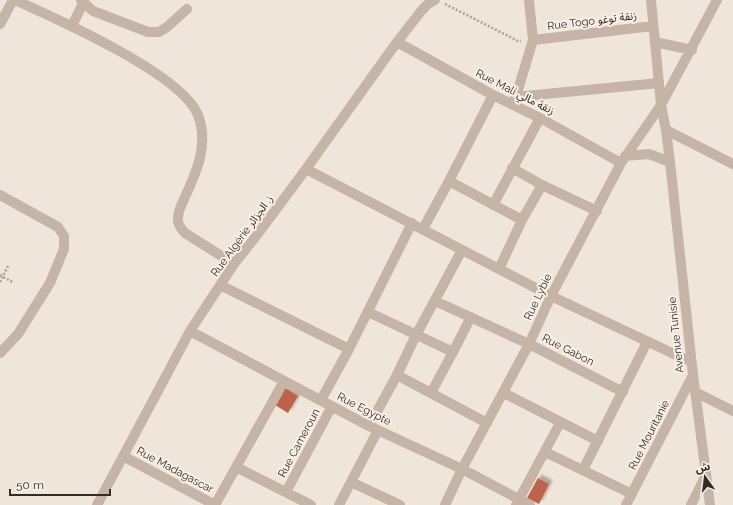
<svg xmlns="http://www.w3.org/2000/svg" width="733" height="505" font-family="Raleway,'Noto Sans Arabic',sans-serif">
  <style>
    .building { fill: #bd624b; filter: url(#shadow) }
    .lines { fill: none; stroke-linecap: round; stroke-linejoin: round }
    .path { stroke: #b29e92; stroke-width: 2.5; stroke-dasharray: 2 2; stroke-linecap: butt }
    .minor { stroke: #c6b4a7; stroke-width: 10 }
    .labels { text-anchor: middle; dominant-baseline: central; stroke-width: 4; stroke-linejoin: round; paint-order: stroke }
    .street-label { font-size: 11px; fill: #342b27; stroke: #f8efe6 }
  </style>
  <defs>
    <filter id="shadow"><feDropShadow dx="3.5" dy="-3.5" stdDeviation="1" flood-color="#0004"/></filter>
  </defs>
  <rect width="100%" height="100%" fill="#efe5da"/>
  <path class="building" d="M285,388L298,396L288,413L275,405Z
    M538,478L549,484L539,504L527,498Z"/>
  <g class="lines">
    <path class="path" d="M445,4L518,41H521
      M0,275L14,283
      M0,282L8,266"/>
    <path class="minor" d="M15,0C57,19 182,74 198,115C209,144 197,171 185,197C182,204 177,212 178,220C178,225 181,229 185,233L234,264
      M81,0L93,11L148,32H159L167,27L187,9
      M651,0L661,105L666,130L670,162L693,375L710,505
      M0,24L13,0
      M72,26L83,3
      M533,40L653,26
      M397,42L493,95L540,118L621,163
      M655,42L692,50
      M515,97L659,83
      M514,103L533,40L529,0
      M666,130L733,164
      M625,156L649,154L670,162
      M512,168L542,185L597,211
      M306,169L551,296L691,362
      M449,181L522,220
      M0,195L58,227L64,236V249L50,283L18,334L0,353
      M493,205L540,118
      M423,229L449,181L493,95
      M499,269L522,220L542,185
      M220,285L349,349
      M435,301L529,344L623,392
      M368,312L453,352L471,317
      M190,331L369,426L462,469L530,505
      M397,375L487,423
      M695,392L733,411
      M431,393L453,352
      M504,393L598,441
      M321,400L349,349L412,223
      M369,426L397,375L416,335L462,250
      M545,452L632,494
      M123,456L215,505
      M236,467L311,505
      M583,470L647,342
      M351,482L400,505
      M286,492L332,406
      M97,505L190,331L234,264L257,235L306,169L397,42L422,10L428,4L435,0
      M215,505L284,381
      M339,505L378,430
      M445,505L462,469L529,344L551,296L621,163L661,105L717,0
      M516,505L560,423
      M626,505L693,375
      M691,505L706,475"/>
  </g>
  <g class="labels">
    <g class="street-label">
      <text transform="translate(592 21) rotate(-7)">Rue Togo زنقة توغو</text>
      <text transform="translate(515 92) rotate(27)">Rue Mali زنقة مالي</text>
      <text transform="translate(242 236) rotate(-54)">Rue Algérie ز. الجزائر</text>
      <text transform="translate(538 297) rotate(-64)">Rue Lybie</text>
      <text transform="translate(676 335) rotate(-96)">Avenue Tunisie</text>
      <text transform="translate(568 350) rotate(27)">Rue Gabon</text>
      <text transform="translate(364 409) rotate(27)">Rue Egypte</text>
      <text transform="translate(649 435) rotate(-63)">Rue Mouritanie</text>
      <text transform="translate(299 443) rotate(-62)">Rue Cameroun</text>
      <text transform="translate(175 470) rotate(28)">Rue Madagascar</text>
    </g>
  </g>
  <g transform="translate(705 477) rotate(346)" stroke="#f8efe6" stroke-width="3" paint-order="stroke">
  <path d="M0-3L7 15L0 10L-7 15Z" fill="#342b27"/>
  <text y="-6" font-size="11" font-weight="bold" text-anchor="middle" fill="#342b27">ش</text>
  </g>
  <path d="M10 489v6h100v-6" fill="none" stroke="#342b27" stroke-width="2"/>
  <text x="16" y="489" font-size="12" fill="#342b27" stroke="#f8efe6" stroke-width="3" paint-order="stroke">50 m</text>
</svg>
